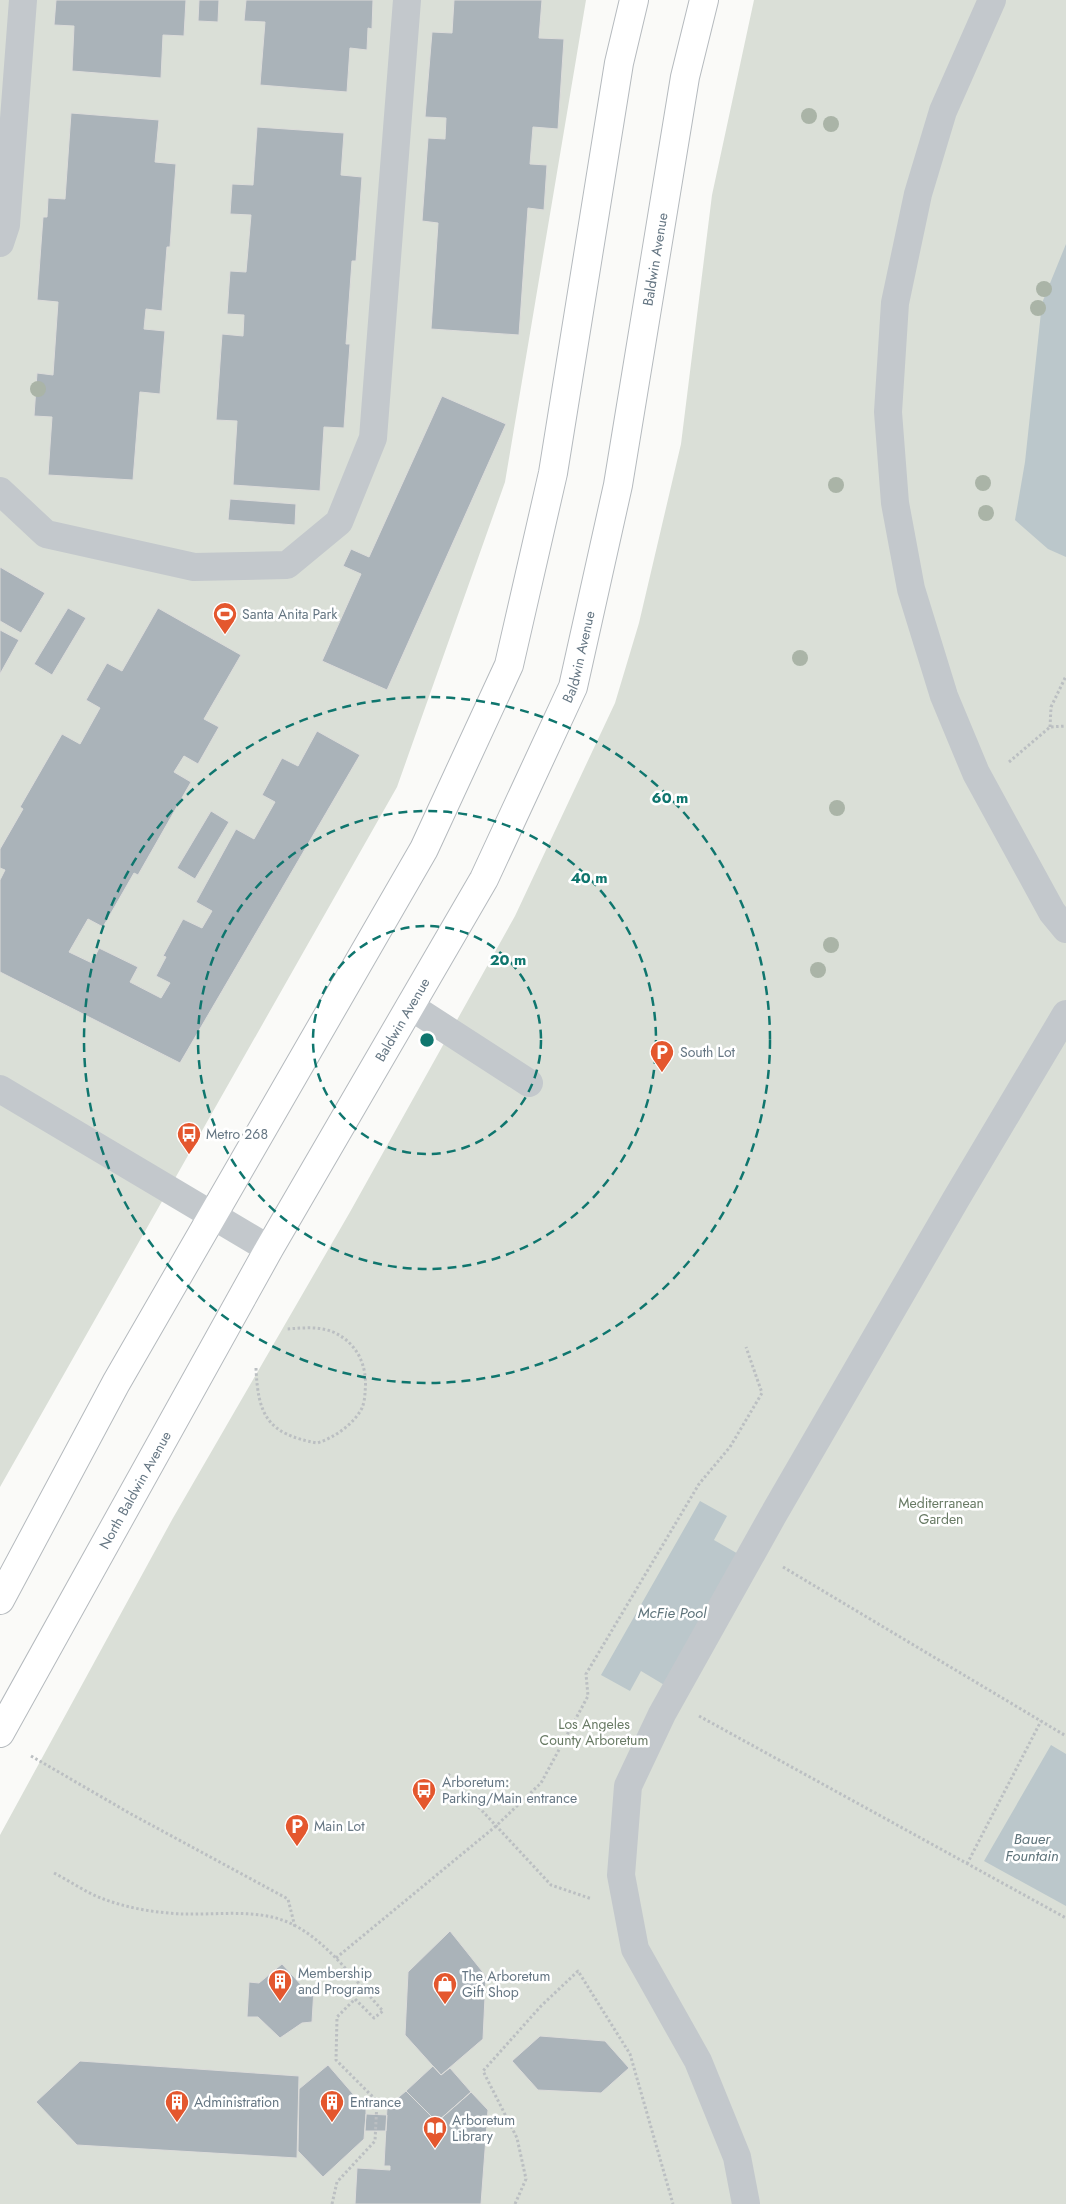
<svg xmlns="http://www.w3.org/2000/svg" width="1066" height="2204" font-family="Jost,sans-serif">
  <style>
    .green { fill: #dadfd7 }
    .water { fill: #bbc7cb }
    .building { fill: #aab3b9; stroke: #dcdcda }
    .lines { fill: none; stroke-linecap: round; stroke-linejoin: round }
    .major-casing { stroke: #b5babe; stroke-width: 30 }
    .path { stroke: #bbbfc2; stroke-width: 3; stroke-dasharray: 2.5 2.5; stroke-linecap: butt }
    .minor { stroke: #c3c8cc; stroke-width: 28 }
    .major { stroke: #fff; stroke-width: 28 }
    .tree { fill: #aab4a7 }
    .ring { fill: none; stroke: #0f766e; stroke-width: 2.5; stroke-dasharray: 9 6 }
    .labels { text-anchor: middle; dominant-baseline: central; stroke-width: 5; stroke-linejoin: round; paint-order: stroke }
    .street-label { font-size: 14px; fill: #657683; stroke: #fff }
    .poi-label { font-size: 14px; fill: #657683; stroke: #fff; text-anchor: start }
    .park-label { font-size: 14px; fill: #687a64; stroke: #fff }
    .water-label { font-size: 15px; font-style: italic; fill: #60757c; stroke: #fff }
    .centre { fill: #0f766e; stroke: #fff; stroke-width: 2.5 }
    .ring-label { font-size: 15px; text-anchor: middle; font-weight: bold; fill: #0f766e; stroke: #fff; stroke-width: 5; stroke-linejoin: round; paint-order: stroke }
  </style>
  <rect width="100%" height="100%" fill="#fafaf8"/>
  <path class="green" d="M0,0H586L505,482L397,787L0,1487Z
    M754,0H1066V2204H0V1835L173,1518L350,1212L515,916L615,703L639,623L681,444L712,195Z"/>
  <path class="water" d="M1066,244V557L1048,549L1015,520L1025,462L1042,303Z
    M700,1501L727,1516L714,1540L740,1555L666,1686L641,1671L630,1691L601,1675Z
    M1051,1745L1066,1754V1906L984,1861Z"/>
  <path class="building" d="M56,0H186L184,36L163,35L161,78L72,71L74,26L54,25Z
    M199,0H219L218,22L198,21Z
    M246,0H373L372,29L368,28L367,50L350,48L347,92L260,85L265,22L244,21Z
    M454,0H542L539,38L564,39L558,129L533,127L530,164L547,165L544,210L528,208L519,335L431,329L438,223L422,221L428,138L445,139L446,118L425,117L432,32L452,33Z
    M71,113L159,120L155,162L176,164L170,247H167L162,311L146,309L144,329L165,331L160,394L140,392L133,480L48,475L52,417L34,416L37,373L53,375L58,302L37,300L43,217H47L48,198L65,199Z
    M257,127L344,133L341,175L362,177L356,261H352L346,344H350L344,428L324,427L320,491L233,485L237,421L216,420L222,334L243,336L244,315L227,314L230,271L246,272L251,215L230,214L232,184L253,185Z
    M442,396L506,424L387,690L322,661L361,574L343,566L351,549L369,557Z
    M230,499L296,504L295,525L228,520Z
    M0,567L45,593L21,633L0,621Z
    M68,608L86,618L52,675L34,664Z
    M158,608L241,655L204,719L219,727L198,764L184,756L174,772L191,782L138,875L134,873L103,927L88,919L69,952L92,963L99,948L138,967L130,982L161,998L170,983L156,976L166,957L163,956L183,919L202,928L212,911L196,902L236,829L254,839L275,802L262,795L282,758L298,766L317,731L360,755L180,1063L0,972V880L5,870L0,868V849L23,809L20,807L62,734L80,744L100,708L86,700L107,663L122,671Z
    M0,630L19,640L0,674Z
    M211,811L229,822L195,879L177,868Z
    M450,1931L486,1976L483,2039L441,2075L405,2035L408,1972Z
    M282,1964L303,1987L314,1988L312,2022L302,2023L280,2038L258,2017H247L249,1982L259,1983Z
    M540,2036L605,2041L629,2068L601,2093L538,2090L512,2061Z
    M80,2061L299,2076L297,2158L77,2145L36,2102Z
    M328,2065L366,2109V2114L364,2139L323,2177L298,2151L299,2089Z
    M433,2066L441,2075L450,2068L471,2092L437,2122L406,2091Z
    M406,2091L437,2122L471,2092L488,2110L481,2204H355L357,2168L390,2170V2166H384L387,2107Z
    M366,2114L387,2115L386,2131H365Z"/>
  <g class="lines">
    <g class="major-casing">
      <g id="major">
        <path d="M0,1600L116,1383L424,849L509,665L553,473L619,63L634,0"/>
        <path id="s1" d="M0,1733L269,1249L484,879L573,687L618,485L685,77L704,0"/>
      </g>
    </g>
    <path class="path" d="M1050,727L1051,707L1066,676
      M1009,762L1050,727L1066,726
      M256,1368C258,1416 268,1434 317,1443C334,1438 354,1424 362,1408C364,1403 365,1397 365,1392C368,1367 358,1343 333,1332C319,1326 302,1328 287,1329
      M783,1567L1066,1736
      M699,1716L1066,1918
      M31,1756L131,1814L288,1899L295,1927
      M448,1774L551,1885L592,1899
      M967,1864L1041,1721
      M54,1873C70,1881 85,1892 101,1898C126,1908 156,1913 183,1914C216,1915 254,1909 285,1921C324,1936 355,1981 383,2011L374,2018L355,1999L337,2017L336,2060L377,2101L375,2141L337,2182L332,2204
      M336,1958L496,1826L541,1783L588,1696L586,1674L699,1484L730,1447L762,1393L746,1347
      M515,2204L526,2179L517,2138L483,2071L541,2006L578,1971L630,2054L673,2204"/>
    <path class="minor" d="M992,0L943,111L918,194L895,303L888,412L895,503L911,589L944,696L976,773L1052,912L1066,929
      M0,243L6,225L23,0
      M0,491L46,534L194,567L287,565L339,522L373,438L407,0
      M410,1006L529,1083
      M0,1089L269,1249
      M746,2204L737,2157L698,2061L635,1949L621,1875L628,1786L662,1714L772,1517L956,1199L1066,1014"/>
    <use href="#major" class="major"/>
  </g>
  <g class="tree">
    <circle cx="809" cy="116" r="8"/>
    <circle cx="831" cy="124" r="8"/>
    <circle cx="1044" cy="289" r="8"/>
    <circle cx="1038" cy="308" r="8"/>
    <circle cx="38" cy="389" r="8"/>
    <circle cx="983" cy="483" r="8"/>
    <circle cx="836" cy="485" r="8"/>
    <circle cx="986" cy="513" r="8"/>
    <circle cx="800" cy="658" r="8"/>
    <circle cx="837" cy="808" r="8"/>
    <circle cx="831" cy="945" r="8"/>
    <circle cx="818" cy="970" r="8"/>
  </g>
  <g class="ring">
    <circle cx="427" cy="1040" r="114"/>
    <circle cx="427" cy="1040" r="229"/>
    <circle cx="427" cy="1040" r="343"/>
  </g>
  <defs>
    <g id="stadium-pin" transform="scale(1.25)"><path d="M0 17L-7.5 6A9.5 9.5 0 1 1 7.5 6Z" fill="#e4572e" stroke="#fff"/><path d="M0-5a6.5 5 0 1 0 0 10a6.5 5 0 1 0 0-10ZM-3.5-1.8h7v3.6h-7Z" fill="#fff"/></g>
    <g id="parking-pin" transform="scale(1.25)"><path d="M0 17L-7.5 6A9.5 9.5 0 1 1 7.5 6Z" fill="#e4572e" stroke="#fff"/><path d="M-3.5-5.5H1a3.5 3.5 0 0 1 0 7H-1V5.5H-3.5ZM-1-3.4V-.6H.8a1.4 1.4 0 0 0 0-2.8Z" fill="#fff"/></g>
    <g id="bus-pin" transform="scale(1.25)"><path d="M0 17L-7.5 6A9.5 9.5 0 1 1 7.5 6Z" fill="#e4572e" stroke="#fff"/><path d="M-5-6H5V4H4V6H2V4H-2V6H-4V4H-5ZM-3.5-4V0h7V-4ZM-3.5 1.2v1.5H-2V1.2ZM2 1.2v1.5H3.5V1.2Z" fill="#fff"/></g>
    <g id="building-pin" transform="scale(1.25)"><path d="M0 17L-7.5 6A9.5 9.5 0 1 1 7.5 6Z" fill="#e4572e" stroke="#fff"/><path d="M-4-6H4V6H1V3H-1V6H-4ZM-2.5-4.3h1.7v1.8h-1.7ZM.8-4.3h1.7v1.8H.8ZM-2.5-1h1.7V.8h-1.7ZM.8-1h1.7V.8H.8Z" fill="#fff"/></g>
    <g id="shop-pin" transform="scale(1.25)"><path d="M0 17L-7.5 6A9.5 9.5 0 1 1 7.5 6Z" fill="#e4572e" stroke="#fff"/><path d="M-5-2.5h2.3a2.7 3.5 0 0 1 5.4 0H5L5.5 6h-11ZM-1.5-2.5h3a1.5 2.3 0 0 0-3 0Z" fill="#fff"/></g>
    <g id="library-pin" transform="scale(1.25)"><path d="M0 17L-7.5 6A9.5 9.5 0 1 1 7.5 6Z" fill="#e4572e" stroke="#fff"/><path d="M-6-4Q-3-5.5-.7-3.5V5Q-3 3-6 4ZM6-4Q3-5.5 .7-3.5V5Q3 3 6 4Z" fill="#fff"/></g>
  </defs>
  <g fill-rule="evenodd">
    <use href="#stadium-pin" x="225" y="614"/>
    <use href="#parking-pin" x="662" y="1052"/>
    <use href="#bus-pin" x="189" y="1134"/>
    <use href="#bus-pin" x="424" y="1790"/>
    <use href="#parking-pin" x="297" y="1826"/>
    <use href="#building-pin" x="280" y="1981"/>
    <use href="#shop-pin" x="445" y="1984"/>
    <use href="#building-pin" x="177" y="2102"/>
    <use href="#building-pin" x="332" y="2102"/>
    <use href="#library-pin" x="435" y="2128"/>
  </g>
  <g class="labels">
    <g class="street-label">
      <text stroke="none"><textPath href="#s1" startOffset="1629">Baldwin Avenue</textPath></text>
      <text stroke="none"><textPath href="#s1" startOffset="1224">Baldwin Avenue</textPath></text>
      <text stroke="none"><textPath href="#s1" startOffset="819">Baldwin Avenue</textPath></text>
      <text stroke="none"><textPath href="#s1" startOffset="278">North Baldwin Avenue</textPath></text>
    </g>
    <g class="poi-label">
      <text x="242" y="614">Santa Anita Park</text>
      <text x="680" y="1052">South Lot</text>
      <text x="206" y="1134">Metro 268</text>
      <text x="442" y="1782">Arboretum:<tspan x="442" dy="16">Parking/Main entrance</tspan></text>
      <text x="314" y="1826">Main Lot</text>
      <text x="298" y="1973">Membership<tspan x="298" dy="16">and Programs</tspan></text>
      <text x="462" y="1976">The Arboretum<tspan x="462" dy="16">Gift Shop</tspan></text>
      <text x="194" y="2102">Administration</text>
      <text x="350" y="2102">Entrance</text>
      <text x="452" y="2120">Arboretum<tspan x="452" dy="16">Library</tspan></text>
    </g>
    <g class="park-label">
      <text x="941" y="1503">Mediterranean<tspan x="941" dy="16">Garden</tspan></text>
      <text x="594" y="1724">Los Angeles<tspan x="594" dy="16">County Arboretum</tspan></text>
    </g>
    <g class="water-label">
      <text x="672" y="1613">McFie Pool</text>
      <text x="1032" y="1839">Bauer<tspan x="1032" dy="17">Fountain</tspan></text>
    </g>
  </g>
  <circle cx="427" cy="1040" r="8" class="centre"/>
  <g class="ring-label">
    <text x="670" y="803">60 m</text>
    <text x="589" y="883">40 m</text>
    <text x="508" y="965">20 m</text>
  </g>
</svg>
